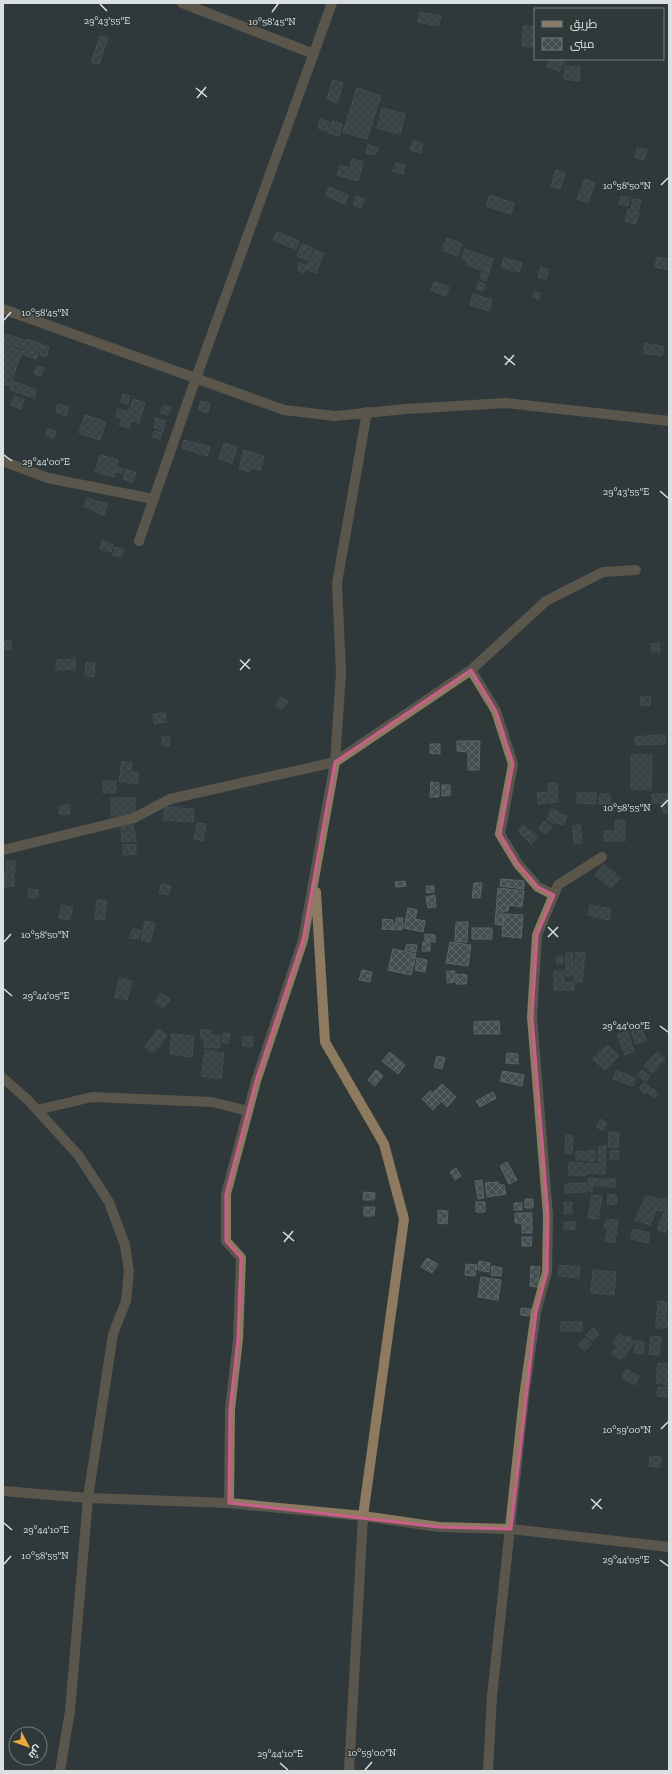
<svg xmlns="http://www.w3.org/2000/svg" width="672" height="1774" font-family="'Zilla Slab',Cairo,serif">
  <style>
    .building { fill: url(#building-cross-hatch); stroke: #5b6567 }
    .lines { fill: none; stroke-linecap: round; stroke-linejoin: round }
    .minor { stroke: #8e7a61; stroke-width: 10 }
    .marked { fill: none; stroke: #ca5e8a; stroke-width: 3; stroke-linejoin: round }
    .ticks { fill: none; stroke: #dae0e0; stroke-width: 1.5 }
    .ticks-label { font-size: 10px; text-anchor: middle; fill: #dae0e0; stroke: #2f393a; stroke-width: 3; stroke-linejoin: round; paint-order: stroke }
  </style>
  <defs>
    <pattern id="building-cross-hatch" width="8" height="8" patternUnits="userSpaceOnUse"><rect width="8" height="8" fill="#444e50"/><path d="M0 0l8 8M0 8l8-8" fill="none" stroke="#5e6769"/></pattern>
  </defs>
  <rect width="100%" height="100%" fill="#2f393a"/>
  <path class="building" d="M420,12L441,16L439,26L418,22Z
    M524,26H535L533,47L522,46Z
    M100,36L108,38L99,64L91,62Z
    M550,59L564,60L560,71L547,67Z
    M565,66L580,67L579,81L564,79Z
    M333,80L343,83L337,103L327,99Z
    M357,88L381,96L367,139L343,132Z
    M382,108L405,114L400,134L377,128Z
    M320,119L329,122L327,131L318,128Z
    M332,121L342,124L339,136L328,133Z
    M413,141L423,143L421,153L410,150Z
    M368,145L378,148L375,155L366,153Z
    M637,148L647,150L644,160L635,157Z
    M352,159L363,162L358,181L337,175L340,165L350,168Z
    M396,163L405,165L403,174L393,171Z
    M556,170L565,173L560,189L551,186Z
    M585,179L595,183L588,203L577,199Z
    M329,187L348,195L345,204L326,196Z
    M490,195L514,203L511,214L486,206Z
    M356,196L364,199L361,208L353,205Z
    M621,196L630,198L628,206L619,204Z
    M633,199L641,200L639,210L631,208Z
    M628,209L639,212L636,224L625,221Z
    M277,232L299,241L296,249L273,240Z
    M447,238L462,244L457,256L442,250Z
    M302,244L313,248L308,260L297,256Z
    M465,249L493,259L490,269L483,266L482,270L466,265L467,261L462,259Z
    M315,250L324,253L316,273L306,269Z
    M669,256V270L655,267L657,257L668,259Z
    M504,258L522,263L519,272L501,267Z
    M300,263L307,266L304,273L297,270Z
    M541,267L549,270L546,279L538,277Z
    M484,268L490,270L486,281L480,278Z
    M434,282L449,287L446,296L431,290Z
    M478,282L485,284L483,291L477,289Z
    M534,292L540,293L539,299L533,297Z
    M473,294L492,300L489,311L470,305Z
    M5,334L27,341V339L42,344L36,359L22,354L24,349L3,342Z
    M645,343L664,347L662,356L643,353Z
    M3,344L22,351L10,386L3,384Z
    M43,345L49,347L46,357L40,355Z
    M37,366L44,368L41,376L34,374Z
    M13,381L36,390L34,398L10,390Z
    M123,394L130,396L128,404L121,402Z
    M14,396L24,399L21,409L11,405Z
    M133,399L145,403L139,423L131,421L129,428L119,425L122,418L116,417L118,409L129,412Z
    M201,401L210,403L208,413L198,410Z
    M58,404L69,407L66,416L56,412Z
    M163,405L171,408L168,415L160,413Z
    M85,415L106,422L100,440L79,433Z
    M156,418L166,421L163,431L154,428Z
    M48,429L56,431L54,438L46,435Z
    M154,431L162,433L160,439L152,437Z
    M184,440L210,447L207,456L182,448Z
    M224,443L237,447L232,463L219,459Z
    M244,450L264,456L260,470L251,468L249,472L239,469Z
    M100,455L118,460L114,477L95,472Z
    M118,467L123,469L122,473L116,472Z
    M126,469L136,473L133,482L123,479Z
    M87,498L95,501L93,510L84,507Z
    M97,501L107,504L104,515L94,512Z
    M102,541L113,544L111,552L100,549Z
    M115,547L124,550L122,557L113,555Z
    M11,640V650H3V641Z
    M659,643L660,652H652L651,644Z
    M75,659V669L56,670V660Z
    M86,662L95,663L94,677L85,676Z
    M641,696L651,697L650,706L640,705Z
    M281,697L288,702L281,710L275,705Z
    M165,713L166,722L154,724L153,714Z
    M657,735H665L666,744L635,745V737Z
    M162,737H170L169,746L162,745Z
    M457,741H480L479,770H468V752L457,751Z
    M430,744H440V754L430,753Z
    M631,755H652L651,789H631Z
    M122,761L132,763L131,772L139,773L137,784L119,781Z
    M103,781H116V793H103Z
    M431,782L439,783V797H430Z
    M557,783L558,802L549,803L548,784Z
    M442,785H450V795L442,796Z
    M546,792L547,803L538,804L537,793Z
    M577,793H596V804L577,803Z
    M600,794H610V804H599Z
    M652,794H669V803H652Z
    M111,798H135V816H111Z
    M663,804H669V813H663Z
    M69,805L70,814H60L59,806Z
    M165,807L194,809L193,822L163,820Z
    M551,809L559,812L555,823L547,820Z
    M560,814L567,816L564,825L557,823Z
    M615,820L625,821V841H604V831H615Z
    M544,821L552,827L546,834L539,828Z
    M133,823L136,841L122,842L121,824Z
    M197,823L206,824L203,841L194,839Z
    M523,825L530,831L524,837L518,831Z
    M580,825L582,843L574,844L573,826Z
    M531,831L538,837L531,844L525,838Z
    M136,844V854L123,855V845Z
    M6,861H15V871H6Z
    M603,864L620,878L611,888L595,875Z
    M4,873H14V886L4,887Z
    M501,879L524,881V889L500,886Z
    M405,881L406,886L396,887L395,882Z
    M474,883H482L480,898H472Z
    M161,884L171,886L168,895L159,893Z
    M426,886H434V892L427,893Z
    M498,888L524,891L522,907L509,905L508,911H503L502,925L495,924Z
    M29,889L38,890V898L28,897Z
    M435,895L436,907L428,908L426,897Z
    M97,900L107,901L104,920L95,919Z
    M62,905L73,908L69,920L59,918Z
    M590,905L611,909L609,920L588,915Z
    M408,908L417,910L415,919L425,921L423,932L404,928Z
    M504,914L523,915L521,938L502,936Z
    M396,918H403L402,930L382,929L383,919L393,920V924H396Z
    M145,921L155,923L150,942L141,940Z
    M456,922H468L467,942L455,941Z
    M472,928H492V939H472Z
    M133,929L141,931L138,939L130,938Z
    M425,934L435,935V942L425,941Z
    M423,942L430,943V951H422Z
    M450,942L471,945L468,966L446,963Z
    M407,944L417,945L416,952L405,950Z
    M393,949L416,954L411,975L388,970Z
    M576,952L585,953L582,982L574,981Z
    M566,953H573V976H566Z
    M557,956H563V963L557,964Z
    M417,958L427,960L425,972L415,970Z
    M362,970L372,972L370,982L359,980Z
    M447,971H455L454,982L447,983Z
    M554,971H564V983L574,982V990H554Z
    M456,974L467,975L466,984H456Z
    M119,978L132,981L127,1000L115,997Z
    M161,993L170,1000L163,1008L155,1001Z
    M499,1021L500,1034H474V1022Z
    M641,1027L646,1040L636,1044L631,1031Z
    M158,1029L167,1036L153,1053L145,1047Z
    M201,1030H211V1035H220L219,1048L204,1047L205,1039L200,1038Z
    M627,1031L634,1051L625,1055L617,1035Z
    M223,1033L230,1034L228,1043H222Z
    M172,1034L194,1036L192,1057L170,1054Z
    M243,1036L253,1037L252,1047L242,1045Z
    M607,1045L619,1056L605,1070L593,1059Z
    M205,1050L224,1053L221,1079L201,1076Z
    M390,1052L405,1065L398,1074L382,1061Z
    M657,1052L665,1059L652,1073L644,1066Z
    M507,1053L518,1054V1064L506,1063Z
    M437,1056L445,1058L442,1069L434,1067Z
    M376,1070L383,1076L375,1086L368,1080Z
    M642,1070L650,1076L646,1082L637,1075Z
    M503,1071L524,1075L522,1086L500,1081Z
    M616,1071L636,1078L633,1086L613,1079Z
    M644,1083L650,1088L645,1094L639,1088Z
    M442,1084L456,1097L447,1107L441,1101L433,1110L422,1099L430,1091L433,1093Z
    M652,1088L658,1093L654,1098L648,1093Z
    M493,1092L496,1098L480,1107L476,1101Z
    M601,1119L607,1124L602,1131L596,1126Z
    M609,1132L619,1133L618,1148L608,1147Z
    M566,1135L573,1136L572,1154L565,1153Z
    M599,1146H606L605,1174L585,1173V1176L568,1175L569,1162L598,1164Z
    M576,1151L586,1152L585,1160H576Z
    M588,1151H595V1161H587Z
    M610,1151H619L618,1159H610Z
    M507,1162L517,1180L509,1184L500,1166Z
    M456,1168L461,1176L455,1180L450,1172Z
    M593,1178L592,1192L588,1191V1179Z
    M594,1179H604V1186H594Z
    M605,1179H615V1187H605Z
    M482,1180L484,1198L478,1199L475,1181Z
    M498,1182L499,1185H504L506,1194L487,1197L485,1183Z
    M586,1183V1192L565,1193V1184Z
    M364,1192L375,1193L374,1200H363Z
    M608,1194L617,1196L616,1205L607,1204Z
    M592,1195L602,1196L598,1219L588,1218Z
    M646,1196L667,1200L662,1211L656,1210L650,1225L635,1220Z
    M525,1199H533V1208H525Z
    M669,1200V1223L665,1233L657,1229Z
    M476,1202H485V1212H476Z
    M564,1202H572V1213L564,1214Z
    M514,1203H522V1210H514Z
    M364,1207H375L374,1216H364Z
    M438,1210L448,1211L447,1224L438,1223Z
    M515,1213H532V1223H515Z
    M606,1219L618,1220L617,1229L604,1228Z
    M564,1222H575V1230L564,1229Z
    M522,1224H532V1233H522Z
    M608,1229L617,1231L614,1243L605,1241Z
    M633,1229L650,1233L648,1243L631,1239Z
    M522,1237H532L531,1246H522Z
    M427,1258L438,1264L432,1273L421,1267Z
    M479,1261L490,1263L489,1272L478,1270Z
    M466,1264L477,1265L475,1276L465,1275Z
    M559,1265L580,1267L579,1278L558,1276Z
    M492,1266L502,1268L501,1276L491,1275Z
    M531,1266L540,1267L538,1287L530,1286Z
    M593,1270L616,1272L614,1295L591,1293Z
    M481,1277L501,1280L498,1300L478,1297Z
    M658,1301L667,1302L666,1315H657Z
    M521,1308L531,1309V1316L521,1315Z
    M656,1317H669V1328H656Z
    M561,1322H582V1331H560Z
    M593,1328L599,1334L592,1341L586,1335Z
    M619,1334L625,1338L627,1335L635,1342L621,1360L612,1353L618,1346L613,1342Z
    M651,1336L661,1337L659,1355L649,1354Z
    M585,1338L591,1344L585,1351L578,1345Z
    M636,1341L644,1342L643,1354L634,1353Z
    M658,1363L669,1364V1385L656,1383Z
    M626,1369L639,1376L635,1385L622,1378Z
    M658,1387H669V1397L657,1396Z
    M650,1456L661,1457L660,1467L649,1466Z"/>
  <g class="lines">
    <path class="minor" d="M182,3L314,54
      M3,309L284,410L335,416L406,409L506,403L669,421
      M3,461L48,478L153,499
      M139,541L196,378L332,3
      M471,670L496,711L513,764L500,834L518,864L538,887L554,895
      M3,850L134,818L170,799L335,762L471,670L546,601L603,572L636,570
      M316,892L325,1042L384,1144L404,1219L363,1516L349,1771
      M3,1078L28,1100L79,1156L109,1202L125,1245L129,1271L126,1301L113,1334L88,1498L70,1711L60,1771
      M37,1110L92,1097L212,1102L248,1111
      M3,1491L88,1498L229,1503L363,1516L439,1527L511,1529L669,1547
      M229,1503L230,1410L238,1339L241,1258L226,1241V1194L256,1081L303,940L335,762L341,673L337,583L367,412
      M488,1771L492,1696L524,1397L536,1312L547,1272L548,1215L532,1017L537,935L558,885L602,857"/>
  </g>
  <path d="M0 0H672V1774H0ZM471,670L496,711L513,764L500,834L518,864L538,887L554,895L537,935L532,1017L548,1215L547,1272L536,1312L511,1529L439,1527L229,1503L230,1410L238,1339L241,1258L226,1241V1194L256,1081L303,940L335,762Z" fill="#2f393a" fill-opacity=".55" fill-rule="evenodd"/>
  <path class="marked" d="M471,670L496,711L513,764L500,834L518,864L538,887L554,895L537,935L532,1017L548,1215L547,1272L536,1312L511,1529L439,1527L229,1503L230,1410L238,1339L241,1258L226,1241V1194L256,1081L303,940L335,762Z"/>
  <path class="ticks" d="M100,4L107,11M272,12L278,4M196,88L207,97M197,98L206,87M661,185L668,178M4,320L11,312M504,356L515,365M505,365L514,355M4,455L12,461M660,491L668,498M240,660L250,669M240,670L250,659M661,807L668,800M548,927L558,937M548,937L558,927M4,942L11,934M4,989L12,996M660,1026L668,1032M283,1232L294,1241M284,1242L293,1231M661,1429L668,1422M591,1499L602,1509M592,1509L601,1499M4,1523L12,1530M660,1560L668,1566M4,1564L11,1556M280,1763L288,1770M365,1770L372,1762"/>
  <g class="ticks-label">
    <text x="107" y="24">29°43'55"E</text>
    <text x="272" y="25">10°58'45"N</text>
    <text x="627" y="189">10°58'50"N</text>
    <text x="45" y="316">10°58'45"N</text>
    <text x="46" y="465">29°44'00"E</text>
    <text x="626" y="495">29°43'55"E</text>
    <text x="627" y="811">10°58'55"N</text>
    <text x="45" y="938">10°58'50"N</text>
    <text x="46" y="999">29°44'05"E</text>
    <text x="626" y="1029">29°44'00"E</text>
    <text x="627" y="1433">10°59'00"N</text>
    <text x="46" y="1533">29°44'10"E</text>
    <text x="45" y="1559">10°58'55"N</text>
    <text x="626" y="1563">29°44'05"E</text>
    <text x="372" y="1756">10°59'00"N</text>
    <text x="280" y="1757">29°44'10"E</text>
  </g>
  <rect width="672" height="1774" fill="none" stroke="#dae0e0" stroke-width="8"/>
  <rect x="534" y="8" width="130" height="52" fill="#2f393a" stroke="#737c7c"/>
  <rect x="542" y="21" width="20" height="6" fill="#8e7a61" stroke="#737c7c"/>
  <text x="570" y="28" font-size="12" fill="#dae0e0">طريق</text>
  <rect x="542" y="38" width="20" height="12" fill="url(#building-cross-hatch)" stroke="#737c7c"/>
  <text x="570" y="48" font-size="12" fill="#dae0e0">مبنى</text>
  <g transform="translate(28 1746) rotate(131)"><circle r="19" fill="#2f393a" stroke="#737c7c"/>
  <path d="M0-3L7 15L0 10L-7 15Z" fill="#eea83c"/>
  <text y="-6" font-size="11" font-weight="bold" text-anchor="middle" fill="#dae0e0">ش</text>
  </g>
</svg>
